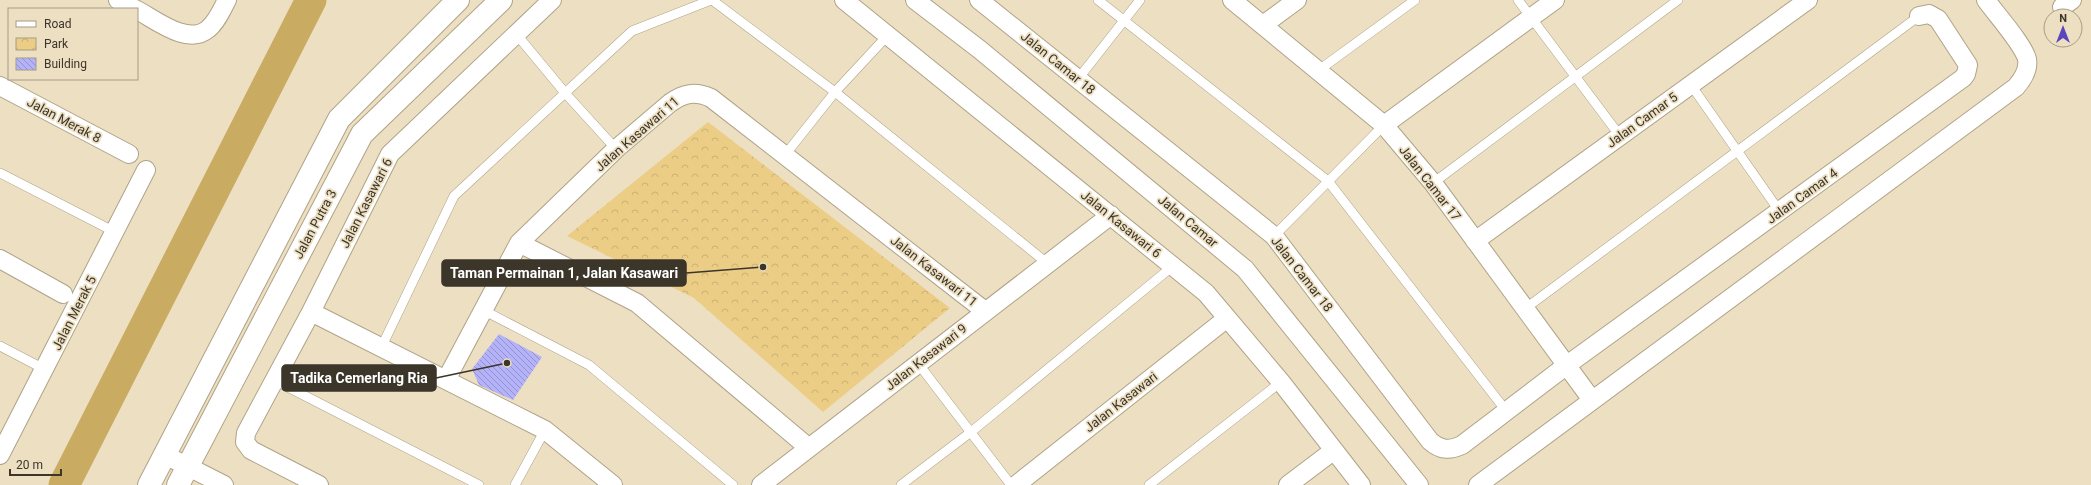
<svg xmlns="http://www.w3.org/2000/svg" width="2091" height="485" font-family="Roboto,sans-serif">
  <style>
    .park { fill: url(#park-crowns) }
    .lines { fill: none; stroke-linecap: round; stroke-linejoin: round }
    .river { stroke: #caab62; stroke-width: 31 }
    .building { fill: url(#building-back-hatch) }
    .service-casing { stroke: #afa387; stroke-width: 10 }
    .minor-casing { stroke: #afa387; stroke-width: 20 }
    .tertiary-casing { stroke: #afa387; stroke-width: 24 }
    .service { stroke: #fff; stroke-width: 9 }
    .minor { stroke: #fff; stroke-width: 18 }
    .tertiary { stroke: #fff; stroke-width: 22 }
    .labels { text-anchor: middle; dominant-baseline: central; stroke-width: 3.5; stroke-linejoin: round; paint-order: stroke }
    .street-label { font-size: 13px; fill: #3b352a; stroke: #eddfc2 }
    .leader { fill: none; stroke: #3b352a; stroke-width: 1.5 }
    .callout-dot { fill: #3b352a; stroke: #eddfc2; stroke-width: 1.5 }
    .callout { fill: #3b352a; stroke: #3b352a; stroke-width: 1.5 }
    .callout-label { font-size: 14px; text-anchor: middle; font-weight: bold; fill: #fff }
  </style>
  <defs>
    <pattern id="park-crowns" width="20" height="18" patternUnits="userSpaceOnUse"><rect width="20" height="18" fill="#eccd85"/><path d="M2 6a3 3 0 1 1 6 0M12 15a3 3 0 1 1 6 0" fill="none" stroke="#cbb173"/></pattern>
    <pattern id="building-back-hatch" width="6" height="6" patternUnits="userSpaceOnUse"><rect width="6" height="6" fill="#b4b3f9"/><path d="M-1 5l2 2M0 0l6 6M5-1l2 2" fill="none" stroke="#9492ca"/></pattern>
  </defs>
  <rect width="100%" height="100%" fill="#eddfc2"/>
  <path class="park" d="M708,122L950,308L823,412L694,298L567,236Z"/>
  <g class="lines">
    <path class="river" d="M64,485L311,0"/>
  </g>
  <path class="building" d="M499,334L542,357L513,400L479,385L472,369Z"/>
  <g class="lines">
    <g class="service-casing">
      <path id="service" d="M712,0L835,92L1047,263
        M1098,0L1328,181L1507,412
        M1518,0L1620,136
        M517,35L566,94L616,149
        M1319,70L1415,0
        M1078,79L1140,0
        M1691,85L1780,212
        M785,155L835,92L888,35
        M0,173L115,232
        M1433,183L1678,0
        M1274,236L1384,125
        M1526,308L1919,16
        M483,310L589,365L733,485
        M0,346L44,369
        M381,348L454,196L632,31L711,0
        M917,362L1011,485
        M274,380L479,485
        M515,485L545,430
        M901,485L971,432L1173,266
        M1149,485L1281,382"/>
    </g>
    <g class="minor-casing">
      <path id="minor" d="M118,0L135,9
        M844,0L1206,293L1281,382L1361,485
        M915,0L979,49L1245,269L1419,485
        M979,0L1274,236L1430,441C1440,450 1449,451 1462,445L1567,365L1963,78L1966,74L1968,65L1938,19L1929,14L1919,16
        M1232,0L1384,125L1433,183L1592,400
        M2062,7L2072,0
        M137,10C156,20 188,46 208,29C217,22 222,9 227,0
        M1263,25L1297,0
        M0,86L129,154
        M1384,125L1555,0
        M1475,241L1808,0
        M519,243L637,303L809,448
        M0,259L63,294
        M311,312L545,430L613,485
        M446,380L519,243L616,149L670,103C684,93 695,91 711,98L985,311
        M0,455L146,170
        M165,455L224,485
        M319,485L251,450L245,442L246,433L311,312L390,154L552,0
        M761,485L1111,215
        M1016,485L1226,319
        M1288,485L1333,451
        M1478,485L2016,87C2023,79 2029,70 2027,59C2023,44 1996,14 1986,0"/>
    </g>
    <g class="tertiary-casing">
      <path id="tertiary" d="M149,485L339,119L458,0
        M178,485L362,134L501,0"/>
    </g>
    <use href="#service" class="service"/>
    <use href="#minor" class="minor"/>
    <use href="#tertiary" class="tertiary"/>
  </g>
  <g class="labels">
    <g class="street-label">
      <text transform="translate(1058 63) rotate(39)">Jalan Camar 18</text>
      <text transform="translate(64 120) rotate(28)">Jalan Merak 8</text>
      <text transform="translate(1642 120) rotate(-36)">Jalan Camar 5</text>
      <text transform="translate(637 134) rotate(-41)">Jalan Kasawari 11</text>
      <text transform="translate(1430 183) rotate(52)">Jalan Camar 17</text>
      <text transform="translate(1802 196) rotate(-36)">Jalan Camar 4</text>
      <text transform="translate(366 203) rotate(-63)">Jalan Kasawari 6</text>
      <text transform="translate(1188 221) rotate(40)">Jalan Camar</text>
      <text transform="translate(315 224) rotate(-62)">Jalan Putra 3</text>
      <text transform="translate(1121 224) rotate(39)">Jalan Kasawari 6</text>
      <text transform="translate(934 271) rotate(38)">Jalan Kasawari 11</text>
      <text transform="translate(1302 274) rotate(52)">Jalan Camar 18</text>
      <text transform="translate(74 313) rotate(-63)">Jalan Merak 5</text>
      <text transform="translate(926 357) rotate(-38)">Jalan Kasawari 9</text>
      <text transform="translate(1121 402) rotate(-38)">Jalan Kasawari</text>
    </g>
  </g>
  <path class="leader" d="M763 267L686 273M507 363L436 378"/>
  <g class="callout-dot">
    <circle cx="763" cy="267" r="4"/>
    <circle cx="507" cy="363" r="4"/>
  </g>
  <g class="callout">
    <rect x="442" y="260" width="244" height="26" rx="4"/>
    <rect x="282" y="365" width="154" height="26" rx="4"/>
  </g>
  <g class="callout-label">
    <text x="564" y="278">Taman Permainan 1, Jalan Kasawari</text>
    <text x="359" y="383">Tadika Cemerlang Ria</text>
  </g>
  <rect x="8" y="8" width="130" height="72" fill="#eddfc2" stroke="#a69b85"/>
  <rect x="16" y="21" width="20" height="6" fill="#ffffff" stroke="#a69b85"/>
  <text x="44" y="28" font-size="12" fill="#3b352a">Road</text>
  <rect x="16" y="38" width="20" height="12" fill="url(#park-crowns)" stroke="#a69b85"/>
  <text x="44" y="48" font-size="12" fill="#3b352a">Park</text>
  <rect x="16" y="58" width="20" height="12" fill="url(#building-back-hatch)" stroke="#a69b85"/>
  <text x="44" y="68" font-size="12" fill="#3b352a">Building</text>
  <g transform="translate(2063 28)"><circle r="19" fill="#eddfc2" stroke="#a69b85"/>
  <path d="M0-3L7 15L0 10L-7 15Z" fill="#5945bd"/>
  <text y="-6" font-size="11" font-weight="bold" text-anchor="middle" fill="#3b352a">N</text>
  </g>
  <path d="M10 469v6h51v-6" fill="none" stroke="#3b352a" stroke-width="2"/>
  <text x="16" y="469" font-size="12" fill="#3b352a" stroke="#eddfc2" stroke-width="3" paint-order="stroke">20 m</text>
</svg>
